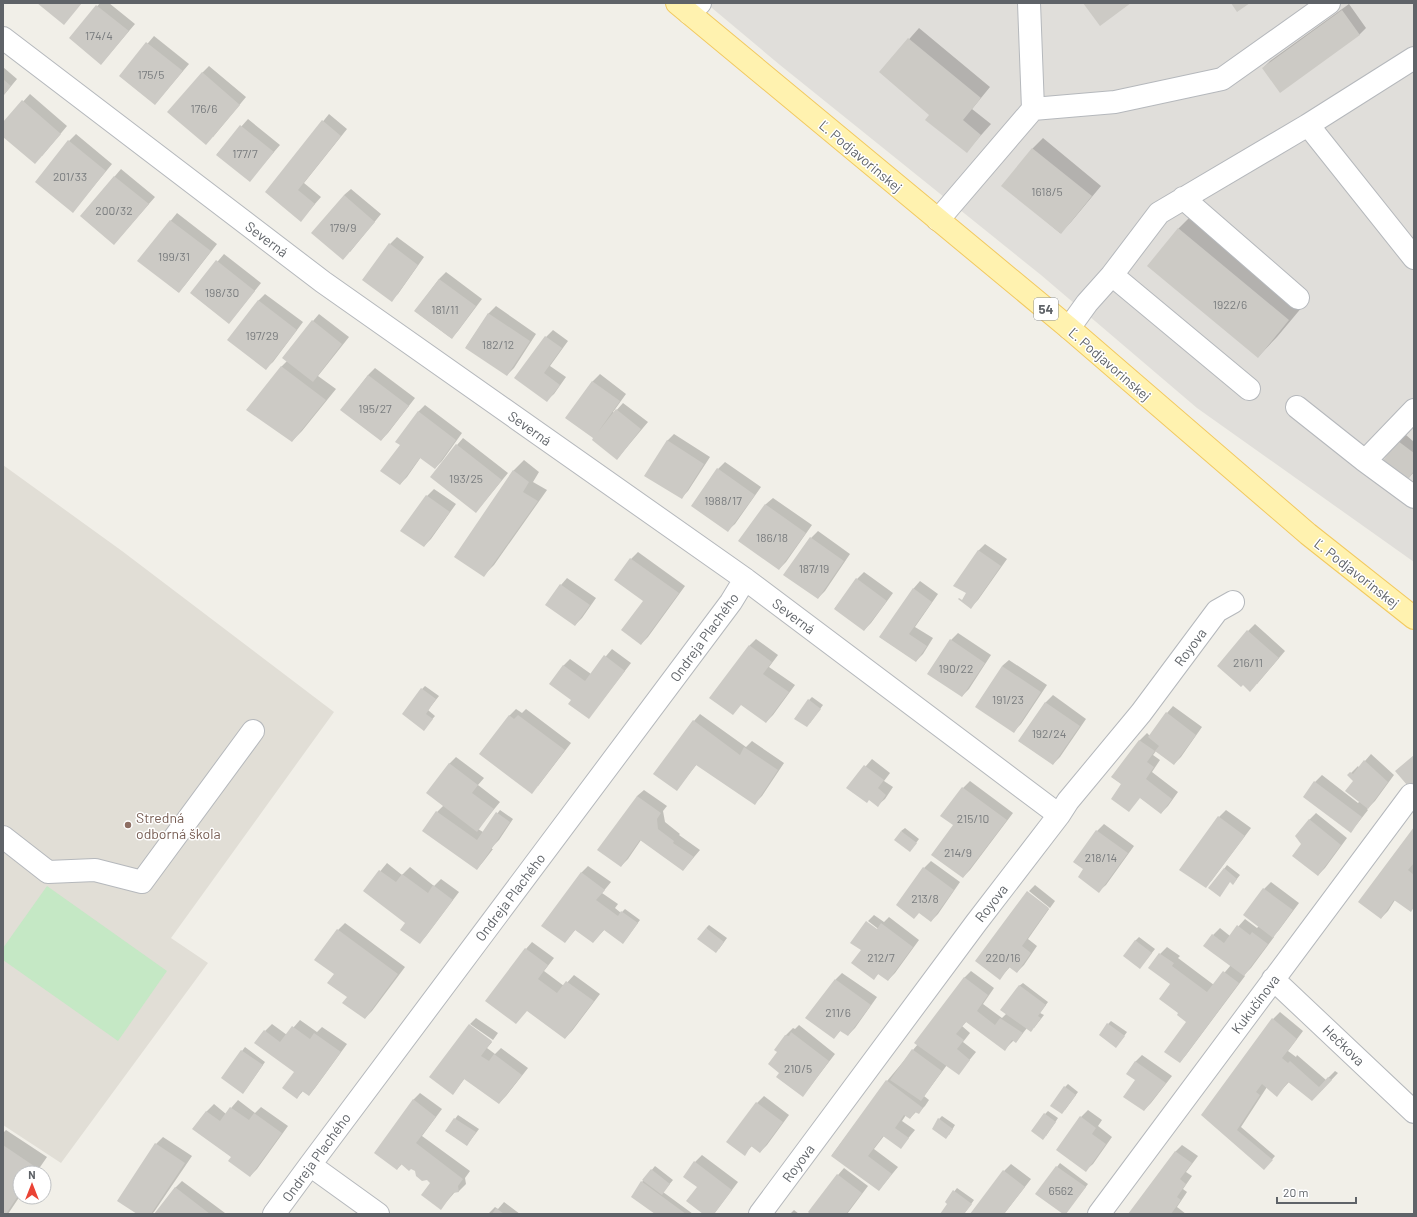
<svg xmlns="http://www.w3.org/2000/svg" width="1417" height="1217" font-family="Barlow,sans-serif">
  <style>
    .industrial { fill: #e0deda }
    .education { fill: #e1ded6 }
    .green { fill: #c5e8c5 }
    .shadow { fill: #0003 }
    .building { fill: #cccac5 }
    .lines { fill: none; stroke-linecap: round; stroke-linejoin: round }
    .minor-casing { stroke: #b5b8bc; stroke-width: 24 }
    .major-casing { stroke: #f2c960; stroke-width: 24 }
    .minor { stroke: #fff; stroke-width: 22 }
    .major { stroke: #fff2af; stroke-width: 22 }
    .education-dot { fill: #8d6e63; stroke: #fff; stroke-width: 1.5 }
    .labels { text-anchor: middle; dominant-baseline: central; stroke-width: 3; stroke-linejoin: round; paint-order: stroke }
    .number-label { font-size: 12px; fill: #7a7d7f }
    .shield { fill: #fff; stroke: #8f9295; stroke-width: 1 }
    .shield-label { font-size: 13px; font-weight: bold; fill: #5f6368 }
    .street-label { font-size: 14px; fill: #5f6368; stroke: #fff }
    .education-label { font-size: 14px; fill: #785e54; stroke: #fff; text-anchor: start }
  </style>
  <rect width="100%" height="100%" fill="#f1efe8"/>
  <path class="industrial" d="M706,3H1414V562L1197,408L1041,275L780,65Z"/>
  <path class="education" d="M3,465L122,551L334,712L171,938L208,963L61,1163L3,1125Z"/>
  <path class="green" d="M47,886L167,971L118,1041L3,960V948Z"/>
  <path class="shadow" d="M100,3H109L135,24L101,64L70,38Z
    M1349,4L1366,28L1359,35L1263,68L1270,61Z
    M919,28L990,87L972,109L991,124L967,151L931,115L880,72Z
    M154,36L189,64L155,104L120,76Z
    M209,66L246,97L213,137L202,73Z
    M3,67L17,79L3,96Z
    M30,94L67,126L42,156L3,135V124Z
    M329,114L347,129L304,183L321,197L301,220L266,192Z
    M248,119L280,145L256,173L217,154Z
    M76,134L112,164L79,204L69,141Z
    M1043,138L1101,186L1071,222L1060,233L1003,185L1033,148Z
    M121,169L155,197L114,244L81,216Z
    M351,189L381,214L350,252L344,195Z
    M1198,209L1308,300L1277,337L1258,357L1178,229Z
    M177,213L217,244L185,285L178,292L139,260Z
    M397,237L424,257L398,294L391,300L390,244Z
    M224,254L261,283L229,323L191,293Z
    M446,272L482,299L458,331L451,338L415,311L439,279Z
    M265,294L303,322L273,362L266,368L258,301Z
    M496,306L536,334L514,368L507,375L466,347L489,313Z
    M319,314L349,337L318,376L336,389L302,431L292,441L281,367L287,361L313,321Z
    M553,330L568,341L550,366L566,377L554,394L547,400L516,377L546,337Z
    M375,368L415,398L388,433L381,440L342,410L368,375Z
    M600,374L626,394L613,412L614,413L623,403L648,422L617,459L595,438L566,418L593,381Z
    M425,405L462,433L442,461L435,468L421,457L407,477L400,484L401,445L418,412Z
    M674,434L710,457L688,491L681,498L667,441Z
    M1406,435L1414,442V472L1406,481L1399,442Z
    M463,438L508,473L476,512L457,445Z
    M524,460L539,472L533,482L547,490L494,565L484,575L455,557L514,470Z
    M725,462L761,487L735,524L728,530L718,469Z
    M434,489L456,504L431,539L424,546L427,496Z
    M773,498L812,525L786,562L779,569L740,541L766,504Z
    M818,531L850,554L825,591L818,598L811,538Z
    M985,544L1007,559L978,600L971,607L968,593L978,551Z
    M638,552L685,586L648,637L641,644L644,600L615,580L631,559Z
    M864,572L893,593L871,623L864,630L835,608L857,579Z
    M567,578L596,598L582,618L575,625L561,585Z
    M920,581L938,594L915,627L933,638L923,654L916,661L880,637L914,588Z
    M1255,624L1285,651L1257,684L1248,631Z
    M958,633L991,655L969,689L962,696L951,640Z
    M756,639L778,655L769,667L795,685L773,715L766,722L742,704L750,645Z
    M612,649L631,663L595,710L572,700L563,666L570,659L591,674Z
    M1009,660L1047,685L1021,724L1014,731L1002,666Z
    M425,686L439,696L428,710L435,716L424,729L422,689Z
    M1053,695L1086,719L1060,757L1053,764L1019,741L1046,702Z
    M812,697L823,705L810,723L809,700Z
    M1173,706L1202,727L1181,757L1174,764L1156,751L1153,755L1160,760L1152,772L1178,792L1168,806L1161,813L1112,777L1140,740L1147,733L1150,736L1167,713Z
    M516,709L522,713L526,709L571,743L538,786L509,716Z
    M700,714L746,747L752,741L784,763L762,796L755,803L697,764L677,789L694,721Z
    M1371,754L1394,775L1375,801L1367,809L1368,810L1357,824L1350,831L1304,797L1315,782L1322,775L1358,803L1360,801L1354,780L1349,775L1358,766L1359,768Z
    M456,757L484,778L478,785L500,802L478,829L483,832L500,810L513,819L499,840L492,847V849H493L483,862L477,869L437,812L444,805L449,764Z
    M872,759L890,773L884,781L893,787L885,799L878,805L848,787Z
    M970,781L1013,813L970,870L963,877L954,825L963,788Z
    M644,790L667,806L663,811L665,822L680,834L679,835L700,850L683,870L641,840L628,859L621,866L637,796Z
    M1226,810L1251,828L1212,880L1206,887L1219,817Z
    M1316,813L1347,838L1325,868L1318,875L1302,844L1309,820Z
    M1104,824L1134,846L1106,885L1099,891L1084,869L1074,862L1097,831Z
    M905,828L919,839L913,847L901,831Z
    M1414,829V907L1411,910L1395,900L1388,911L1381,918Z
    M931,861L960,882L938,914L931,921L924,868Z
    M387,863L402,875L410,867L434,886L441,879L459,892L426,936L419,943L407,923L364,891Z
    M1227,865L1240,875L1233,884L1230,881L1224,869Z
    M588,866L611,882L602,893L618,904L615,908L621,913L625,909L640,920L626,939L605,929L593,942L576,929L565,942L543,925L582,872Z
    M1271,882L1299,903L1279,930L1273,936L1274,937L1251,968L1244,975L1245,976L1186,1055L1180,1062L1187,1021L1179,1013L1172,984L1160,954L1167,947L1180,956L1178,958L1214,985L1231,965L1213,935L1220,928L1230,936L1245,919L1257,928L1259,926L1245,915L1264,889Z
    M1035,885L1055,901L1050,908L1029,891Z
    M1027,892L1049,909L1028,939L1037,946L1024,965L1017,972L1010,967L1000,978Z
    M874,915L884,922L889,917L919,940L895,973L888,980L879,973L874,978L881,931L868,921Z
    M345,923L405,967L372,1011L365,1018L348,997L335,974L316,960L338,930Z
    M709,925L727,938L719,949L706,928Z
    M1139,937L1155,949L1143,964L1135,941Z
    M532,942L554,958L544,971L564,986L574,975L600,994L572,1031L565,1038L527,1010L526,949Z
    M971,971L994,988L983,1004L1002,1018L1007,1013L1019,986L1023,983L1048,1002L1040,1013L1044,1015L1034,1028H1027L1016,1042L1014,1040L1005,1049L967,1021L962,1026L970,1033L963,1042L976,1052L959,1073L947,1065L924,1096L929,1100L925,1106L918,1113L916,1112L910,1118L906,1115L902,1121L915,1130L901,1147L884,1136L874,1149L898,1167L879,1190L832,1155L887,1081L918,1044L964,978Z
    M842,973L877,997L855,1028L848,1035L841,1030L834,1038L836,979Z
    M1280,1012L1303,1031L1288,1051L1296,1057L1297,1055L1326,1080L1335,1071L1338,1073L1319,1093L1289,1082L1277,1095L1267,1087L1241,1127L1275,1156L1267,1165L1232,1141L1273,1019Z
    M476,1018L498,1033L493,1040L470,1024Z
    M300,1020L317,1032L322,1027L347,1044L315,1088L309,1095L303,1091L297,1098L295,1072L265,1031L272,1024L287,1035Z
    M1111,1021L1127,1032L1119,1043L1108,1024Z
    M469,1025L492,1042L487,1048L495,1054L501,1048L528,1068L506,1096L499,1103L465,1078L453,1094Z
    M799,1025L835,1054L809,1088L802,1095L781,1072L778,1052L786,1035L793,1028L795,1029Z
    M245,1047L265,1062L246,1089L242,1051Z
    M1142,1055L1172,1076L1151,1103L1144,1110L1137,1080L1135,1062Z
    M1068,1084L1078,1092L1065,1110V1087Z
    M420,1093L442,1109L422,1136L470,1171L465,1178L466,1184L459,1191L455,1192L441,1208L432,1183L416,1170L402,1164L397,1169L413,1100Z
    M764,1096L789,1115L767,1145L760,1152L752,1146L744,1154L757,1103Z
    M238,1100L255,1113L261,1107L288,1126L257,1169L250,1176L232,1157L194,1129L207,1111L214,1104L226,1114Z
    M1088,1110L1102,1120L1098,1126L1112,1137L1093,1164L1086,1170L1081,1117Z
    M1048,1111L1058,1118L1046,1136L1045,1114Z
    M458,1115L479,1129L467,1145L446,1131Z
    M942,1116L955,1125L949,1135L939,1119Z
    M6,1130L47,1157L36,1173H20V1196L8,1214H3V1133Z
    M163,1137L192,1156L154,1212L152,1214H139L156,1144Z
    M1182,1145L1198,1156L1186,1172L1192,1176L1183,1189L1187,1192L1177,1207L1186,1214H1130L1176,1151Z
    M702,1155L738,1182L714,1214H705L698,1187L695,1162Z
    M1060,1163L1088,1184L1065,1214L1037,1193Z
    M1011,1164L1031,1179L1004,1214H971L1004,1171Z
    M655,1166L673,1180L663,1192L693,1214H656L642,1182Z
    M844,1168L868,1186L847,1214H812L838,1175Z
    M182,1181L225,1213V1214H156L175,1188Z
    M957,1188L974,1200L964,1214H941L949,1204L946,1202Z
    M504,1202L520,1214H488L495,1207L498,1209Z
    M794,1210L799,1214H790Z"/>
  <path class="building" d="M37,3H82L64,25Z
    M1083,3H1131L1100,26Z
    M1231,3H1250L1237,12Z
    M96,5L129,31L101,65L69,38Z
    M1342,10L1360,35L1280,93L1262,68Z
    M908,38L981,98L963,120L981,135L967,153L925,120L929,115L879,72Z
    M146,42L183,71L155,105L119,76Z
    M202,72L240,105L206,145L167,112Z
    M3,79L11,86L3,96Z
    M22,100L61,134L35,164L3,137V122Z
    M322,120L341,136L298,190L315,204L301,222L265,192Z
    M240,125L274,152L250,182L216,155Z
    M68,140L106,171L73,213L35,182Z
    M1032,148L1092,196L1061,234L1001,186Z
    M114,176L149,204L114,245L80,216Z
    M344,195L375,222L343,260L311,233Z
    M170,220L211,251L179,293L137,261Z
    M1178,228L1289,320L1258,358L1147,266Z
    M389,243L418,265L392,302L362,280Z
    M216,260L255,291L229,324L190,293Z
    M439,279L476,306L452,339L414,311Z
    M258,300L297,330L266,370L227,340Z
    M488,313L530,341L507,376L465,348Z
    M312,320L342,344L313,382L282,358Z
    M545,336L562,348L544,373L560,385L547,402L514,378Z
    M281,366L326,400L292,442L246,410Z
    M368,375L409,406L381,441L340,410Z
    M592,381L620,401L598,432L616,409L641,429L617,460L592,440L593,438L565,418Z
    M418,411L456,440L435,469L420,458L400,485L380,471L400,445L395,442Z
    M667,440L704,464L682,499L644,476Z
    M1398,441L1414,453V471L1406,482L1381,463Z
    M456,444L502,480L476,513L430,477Z
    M717,468L755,495L728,532L691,506Z
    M513,470L529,482L523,492L538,501L484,577L454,557Z
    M426,495L450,512L424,547L400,531Z
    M765,504L806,533L779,570L738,541Z
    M810,537L844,561L818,599L783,575Z
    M978,550L1001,566L971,609L958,599L959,598L962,600L966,593L953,586Z
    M630,558L679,593L641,645L621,630L643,601L614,580Z
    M856,578L887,601L864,631L834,609Z
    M560,584L590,605L575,626L545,605Z
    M913,588L932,602L909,634L927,646L916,662L879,637Z
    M1247,630L1279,658L1250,692L1243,685L1241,687L1217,666Z
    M950,639L985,663L962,697L927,674Z
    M749,645L772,662L763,674L789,692L766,723L741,705L733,715L709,698Z
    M604,655L625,671L589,719L568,704L571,700L549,684L563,665L585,681Z
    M1002,666L1041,692L1014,733L975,707Z
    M421,688L436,699L426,714L433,719L424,731L402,714Z
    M808,699L821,709L807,727L794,719Z
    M1045,702L1080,726L1053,765L1018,741Z
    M1166,712L1196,735L1174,765L1155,751L1147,762L1154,767L1146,779L1172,799L1161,814L1140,798L1129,812L1111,799L1121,784L1111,777L1139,740L1155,751L1159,746L1148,737Z
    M509,715L514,719L518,715L565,750L532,794L479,754Z
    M693,720L740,755L744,747L778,770L755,805L696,765L677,791L653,774Z
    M1414,755V793L1395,771Z
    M1364,760L1388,782L1368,809L1345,791L1353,781L1347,775L1350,772L1353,774Z
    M449,763L478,785L472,793L494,809L477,832L426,793Z
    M864,765L884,780L878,788L886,795L878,807L869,800L867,803L846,788Z
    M1314,781L1362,817L1351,833L1303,797Z
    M962,787L1007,820L963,878L931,855L953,825L940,816Z
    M637,796L661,813L657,819L658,829L674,841L673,843L694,857L683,871L640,840L621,867L597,850Z
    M436,811L477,840L496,812L510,822L477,870L422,831Z
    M1218,816L1245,836L1206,888L1179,870Z
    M1309,819L1341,845L1318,876L1292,856L1301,844L1295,836Z
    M1414,827V863L1408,870L1414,875V907L1411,912L1394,900L1381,919L1358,902Z
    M1096,830L1128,853L1099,893L1078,877L1083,869L1073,862Z
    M901,831L917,843L910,852L894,840Z
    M923,867L954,890L931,922L919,913L914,919L896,905Z
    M1224,868L1237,879L1233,885L1230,882L1220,897L1208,888Z
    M379,870L396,882L402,874L428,893L433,885L453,900L420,944L400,930L405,923L363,891Z
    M581,872L605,890L596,900L618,916L621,911L638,923L623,944L604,930L593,943L575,930L565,943L541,926Z
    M1263,888L1293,910L1273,938L1243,915Z
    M1027,891L1049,908L1022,946L1031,953L1017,973L1009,967L1000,980L975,961Z
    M866,921L877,929L881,923L913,947L888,981L878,974L874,980L851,963L861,950L850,943Z
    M1237,925L1250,935L1252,932L1268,944L1244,976L1203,946L1212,934L1224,943Z
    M706,928L724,942L716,953L697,939Z
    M337,929L398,974L365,1019L342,1003L347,997L327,983L334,974L314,960Z
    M1135,940L1152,953L1140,969L1123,956Z
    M525,948L548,965L538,979L557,993L566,981L594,1001L565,1039L527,1011L516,1024L485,1001Z
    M1159,953L1174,963L1172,966L1207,992L1223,971L1239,983L1180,1063L1164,1052L1186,1022L1177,1015L1178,1013L1159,999L1170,984L1148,968Z
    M964,977L988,995L977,1011L995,1025L1000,1018L1023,1033L1016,1043L1012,1040L1005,1051L966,1022L956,1034L964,1040L957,1049L970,1060L959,1075L914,1043Z
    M835,979L871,1005L848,1036L840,1031L834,1039L805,1018Z
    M1019,985L1046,1005L1038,1016L1041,1018L1031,1032L1000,1010Z
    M1272,1018L1297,1039L1282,1058L1288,1063L1290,1061L1319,1087L1328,1077L1332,1080L1312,1101L1288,1082L1277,1097L1262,1084L1256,1092L1260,1095L1237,1130L1273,1160L1264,1170L1201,1115Z
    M1107,1023L1125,1036L1116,1048L1099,1035Z
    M469,1024L492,1041L481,1056L489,1061L494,1054L522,1075L499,1104L464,1079L453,1095L429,1077Z
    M292,1026L310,1039L314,1033L341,1052L309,1096L302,1091L297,1099L282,1088L294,1072L254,1043L264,1030L280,1042Z
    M791,1032L829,1061L803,1097L776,1077L779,1073L768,1064L777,1052L774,1050L785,1035L789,1036Z
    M912,1049L942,1071L921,1101L890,1080Z
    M241,1050L263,1065L243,1094L221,1078Z
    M1135,1061L1166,1083L1144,1111L1123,1097L1135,1080L1126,1074Z
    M886,1080L923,1108L919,1114L915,1112L910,1119L904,1115L895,1128L909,1138L901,1149L883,1136L868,1156L892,1174L879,1191L831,1156Z
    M1064,1086L1076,1095L1062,1114L1050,1106Z
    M413,1099L436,1117L416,1143L463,1179L458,1186L459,1192L453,1193L441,1210L421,1195L430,1183L427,1180L422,1181L416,1176L415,1171L411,1169L409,1171L401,1164L397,1170L374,1153Z
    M756,1102L783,1122L760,1153L751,1146L745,1156L726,1142Z
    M230,1107L249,1120L254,1113L282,1133L250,1177L228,1161L231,1157L192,1129L206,1111L220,1121Z
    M1044,1113L1056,1122L1043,1140L1031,1131Z
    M1080,1116L1096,1128L1092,1134L1106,1144L1086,1172L1056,1150Z
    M454,1118L476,1132L467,1146L445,1131Z
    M938,1118L953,1129L946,1139L932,1129Z
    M155,1143L185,1163L151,1214H137L117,1201Z
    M3,1145L37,1168L34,1173H20V1193L6,1214H3Z
    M1175,1151L1192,1163L1180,1179L1186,1184L1177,1197L1181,1200L1171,1214H1128Z
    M694,1161L732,1190L714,1214H703L686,1201L697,1187L683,1177Z
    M1056,1166L1086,1187L1066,1214H1063L1035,1194Z
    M651,1169L670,1184L662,1195L642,1180Z
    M1003,1170L1025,1187L1004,1214H970Z
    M837,1174L862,1193L846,1214H810L808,1212Z
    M641,1181L686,1214H655L631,1197Z
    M175,1187L210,1214H154Z
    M953,1190L972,1204L964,1214H940L947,1204L945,1202Z
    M496,1208L504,1214H492Z"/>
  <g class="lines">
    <g class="minor-casing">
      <path id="minor" d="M689,13L700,3
        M3,38L323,282L745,579L1059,815
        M1033,109L1115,102L1222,79L1329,3
        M1308,125L1414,58
        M1183,198L1298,298
        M938,220L1033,109L1029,3
        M1112,275L1159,213L1308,125L1414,258
        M1069,328L1087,303L1112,275L1249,389
        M1297,407L1365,461L1414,410
        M1365,461L1414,497
        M3,837L48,872L95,870L142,882L253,731
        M1273,979L1414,1112
        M310,1165L378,1214
        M274,1214L310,1165L731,602L745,579
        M760,1214L976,923L1059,815L1068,801L1141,713L1217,611L1233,602
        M1099,1214L1411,795"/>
    </g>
    <g class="major-casing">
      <path id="major" d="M677,3L1069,328L1308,534L1414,618"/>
    </g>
    <use href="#minor" class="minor"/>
    <use href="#major" class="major"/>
  </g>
  <circle class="education-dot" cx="128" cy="825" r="4"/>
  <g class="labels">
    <g class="number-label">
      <text x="99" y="35">174/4</text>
      <text x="151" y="74">175/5</text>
      <text x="204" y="108">176/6</text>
      <text x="245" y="153">177/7</text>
      <text x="70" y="176">201/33</text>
      <text x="1047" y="191">1618/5</text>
      <text x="114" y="210">200/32</text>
      <text x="343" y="227">179/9</text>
      <text x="174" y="256">199/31</text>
      <text x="222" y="292">198/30</text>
      <text x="1230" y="304">1922/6</text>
      <text x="445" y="309">181/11</text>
      <text x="262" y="335">197/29</text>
      <text x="498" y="344">182/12</text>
      <text x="375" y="408">195/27</text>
      <text x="466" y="478">193/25</text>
      <text x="723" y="500">1988/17</text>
      <text x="772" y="537">186/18</text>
      <text x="814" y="568">187/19</text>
      <text x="1248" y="662">216/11</text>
      <text x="956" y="668">190/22</text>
      <text x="1008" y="699">191/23</text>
      <text x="1049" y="733">192/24</text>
      <text x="973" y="818">215/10</text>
      <text x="958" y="852">214/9</text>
      <text x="1101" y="857">218/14</text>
      <text x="925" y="898">213/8</text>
      <text x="881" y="957">212/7</text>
      <text x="1003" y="957">220/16</text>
      <text x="838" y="1012">211/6</text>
      <text x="798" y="1068">210/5</text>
      <text x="1061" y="1190">6562</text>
    </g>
    <rect class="shield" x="1034" y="298" width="24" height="22" rx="3"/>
    <g class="shield-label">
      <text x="1046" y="309">54</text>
    </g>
    <g class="street-label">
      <text transform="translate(861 156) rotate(40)">Ľ. Podjavorinskej</text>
      <text transform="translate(267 239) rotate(37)">Severná</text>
      <text transform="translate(1110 364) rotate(41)">Ľ. Podjavorinskej</text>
      <text transform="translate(530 428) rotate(35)">Severná</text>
      <text transform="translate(1357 573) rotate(38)">Ľ. Podjavorinskej</text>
      <text transform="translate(794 616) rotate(37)">Severná</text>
      <text transform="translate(704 637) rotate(-54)">Ondreja Plachého</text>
      <text transform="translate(1190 647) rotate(-53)">Royova</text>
      <text transform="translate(510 897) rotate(-53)">Ondreja Plachého</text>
      <text transform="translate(991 903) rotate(-52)">Royova</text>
      <text transform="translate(1255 1004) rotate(-53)">Kukučínova</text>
      <text transform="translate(1344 1045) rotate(44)">Hečkova</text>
      <text transform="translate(316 1157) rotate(-54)">Ondreja Plachého</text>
      <text transform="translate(798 1163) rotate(-53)">Royova</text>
    </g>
    <g class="education-label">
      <text x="136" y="817">Stredná<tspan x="136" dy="16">odborná škola</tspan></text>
    </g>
  </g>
  <rect width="1417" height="1217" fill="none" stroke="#5f6368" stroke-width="8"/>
  <g transform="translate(32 1185)"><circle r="19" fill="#ffffff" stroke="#bfc1c3"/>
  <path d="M0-3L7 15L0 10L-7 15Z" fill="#ea4335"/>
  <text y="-6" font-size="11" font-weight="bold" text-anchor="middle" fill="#5f6368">N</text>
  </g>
  <path d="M1277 1197v6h79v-6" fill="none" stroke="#5f6368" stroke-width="2"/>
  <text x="1283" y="1197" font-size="12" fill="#5f6368" stroke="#ffffff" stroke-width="3" paint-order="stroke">20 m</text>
</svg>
